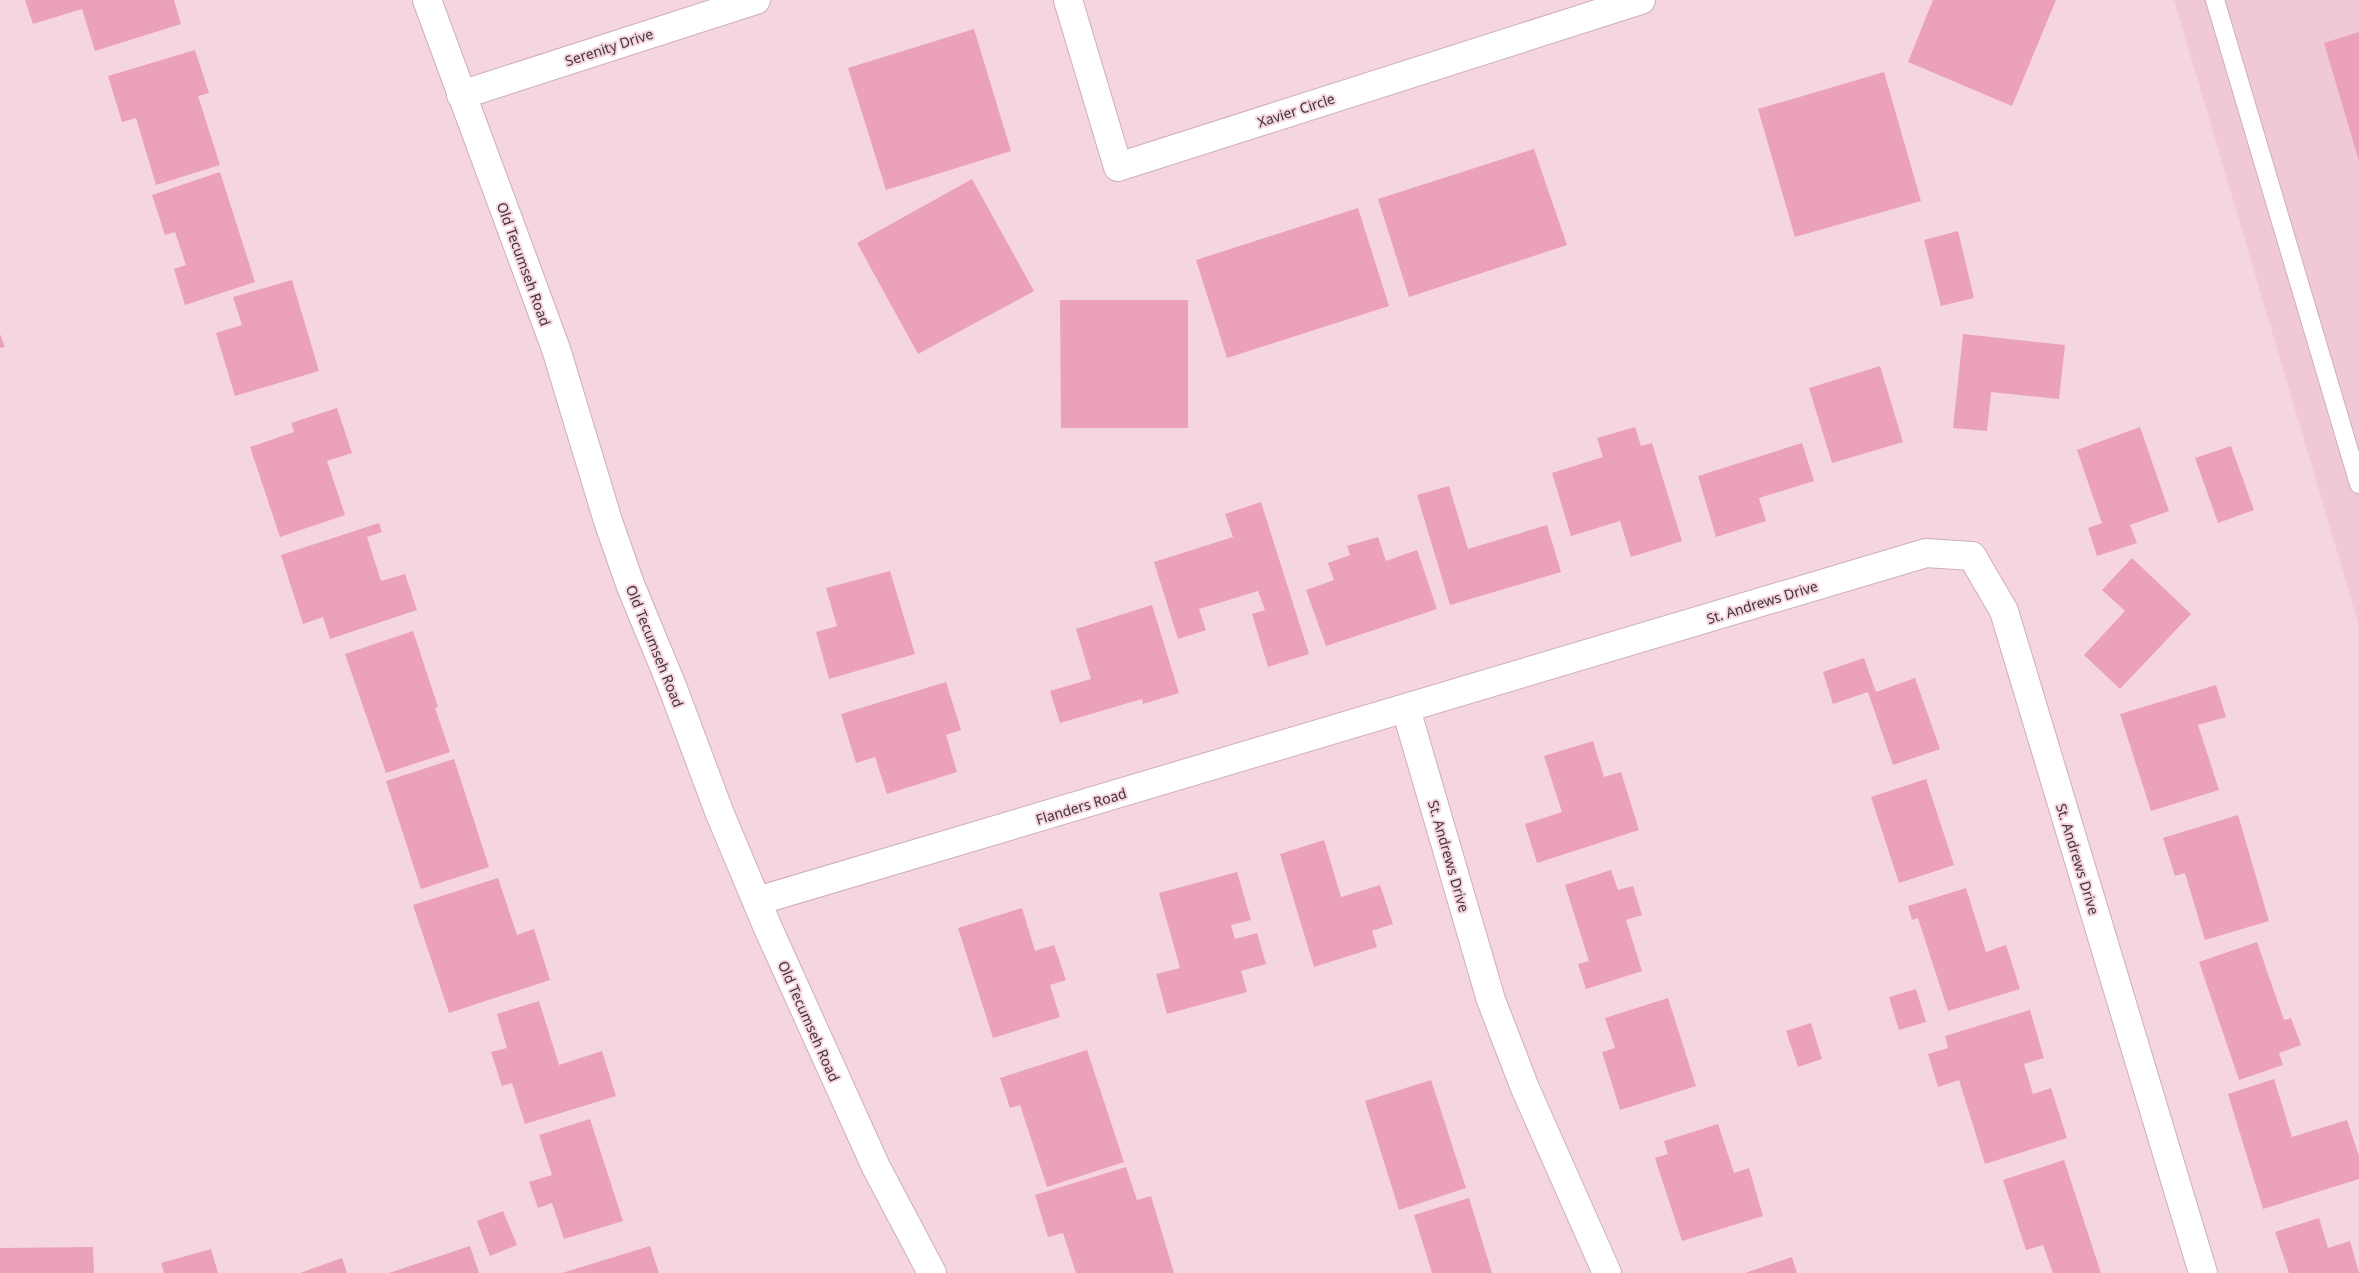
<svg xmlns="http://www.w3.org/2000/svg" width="2359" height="1273" font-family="'Noto Sans',sans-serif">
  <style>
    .built { fill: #f1c9d4 }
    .building { fill: #eba1b7 }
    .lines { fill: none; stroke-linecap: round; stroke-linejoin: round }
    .service-casing { stroke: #ceafb7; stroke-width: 20 }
    .minor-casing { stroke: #ceafb7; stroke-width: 30 }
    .secondary-casing { stroke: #ceafb7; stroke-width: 30 }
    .service { stroke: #fff; stroke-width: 18 }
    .minor { stroke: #fff; stroke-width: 28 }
    .secondary { stroke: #fff; stroke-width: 28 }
    .labels { text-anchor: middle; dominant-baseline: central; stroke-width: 4; stroke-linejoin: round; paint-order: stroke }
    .street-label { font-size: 14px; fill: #413538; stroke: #f6d6de }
  </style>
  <rect width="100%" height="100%" fill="#f6d6de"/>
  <path class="built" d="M2174,0H2359V626Z"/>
  <path class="building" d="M25,0H174L181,24L95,51L82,9L33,24Z
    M1933,0H2056L2012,106L1908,62Z
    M974,29L1011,151L886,190L848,68Z
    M2359,32V161L2324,43Z
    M195,50L209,93L198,96L220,165L156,185L136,118L122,122L108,76Z
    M1884,72L1921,201L1795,237L1758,109Z
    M1534,149L1567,245L1409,297L1378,199Z
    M220,172L255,282L185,305L174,269L186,265L175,232L165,235L152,195Z
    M972,179L1034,291L918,354L857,243Z
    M1358,208L1389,306L1227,358L1196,260Z
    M1958,231L1974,298L1941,306L1924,240Z
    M292,280L319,371L235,396L216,333L242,325L233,297Z
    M1060,300H1188V428H1061Z
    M0,334L5,347L0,348Z
    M1963,334L2065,345L2059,399L1991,392L1987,431L1953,428Z
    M1880,366L1903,442L1832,463L1809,388Z
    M337,408L352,453L327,461L345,515L280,537L250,447L294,432L291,423Z
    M1635,427L1641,446L1652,443L1682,541L1631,557L1620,521L1571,536L1552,473L1603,457L1597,438Z
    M2140,427L2169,511L2130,525L2137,543L2097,556L2088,528L2102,523L2077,450Z
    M1802,443L1814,481L1759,498L1766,521L1716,537L1698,476Z
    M2231,446L2254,510L2218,523L2195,458Z
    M1449,486L1468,549L1547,525L1561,572L1450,605L1417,495Z
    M1261,502L1309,654L1268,667L1252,614L1265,610L1258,591L1199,609L1206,630L1178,639L1154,562L1233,537L1225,514Z
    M379,523L382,532L367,537L381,581L405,574L417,610L330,639L323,617L303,624L281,555Z
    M1378,537L1386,561L1417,550L1437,609L1326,646L1306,590L1334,580L1328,563L1350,555L1347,546Z
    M2132,558L2191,614L2120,689L2084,655L2125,611L2102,590Z
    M890,571L915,654L829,679L816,632L837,626L826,588Z
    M1152,605L1179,693L1143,704L1142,699L1060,723L1050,691L1091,679L1076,629Z
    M413,631L438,707L435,708L450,752L386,773L345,654Z
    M1864,658L1876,692L1915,678L1940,749L1893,765L1868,692L1833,704L1823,672Z
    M946,682L961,730L946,735L957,772L887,794L875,757L856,763L841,714Z
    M2216,685L2226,717L2198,725L2219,790L2151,811L2120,714Z
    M1593,741L1604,777L1621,772L1639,830L1537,863L1525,824L1562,812L1544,756Z
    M454,759L489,867L421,889L386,781Z
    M1926,779L1954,865L1899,883L1871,797Z
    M2238,815L2269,921L2205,940L2185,873L2175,876L2163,838Z
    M1324,840L1341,897L1380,885L1393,924L1372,931L1377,947L1314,967L1280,854Z
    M1611,870L1618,890L1633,886L1642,915L1626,920L1642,971L1586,989L1578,964L1589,961L1565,885Z
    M1237,872L1251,920L1231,925L1235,939L1257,933L1266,964L1241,971L1247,992L1167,1014L1156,974L1180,968L1159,893Z
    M498,878L517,935L534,929L550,980L449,1013L413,905Z
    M1966,888L1986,952L2006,945L2020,989L1948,1011L1918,918L1912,920L1908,906Z
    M1022,908L1035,951L1054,945L1066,980L1050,985L1060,1017L993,1038L958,928Z
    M2257,942L2284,1020L2291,1018L2301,1045L2279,1053L2283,1065L2239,1080L2199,962Z
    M1916,989L1926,1022L1899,1030L1889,997Z
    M1668,998L1696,1086L1620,1110L1602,1052L1615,1048L1605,1018Z
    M539,1001L559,1065L602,1051L616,1096L525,1124L512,1083L502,1086L491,1052L507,1048L497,1014Z
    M2030,1010L2044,1058L2024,1064L2033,1094L2051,1088L2067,1138L1985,1164L1959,1080L1938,1087L1928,1054L1948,1048L1945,1036Z
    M1811,1023L1822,1059L1798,1067L1786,1031Z
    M1087,1050L1124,1162L1047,1187L1020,1105L1010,1108L1000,1078Z
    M2274,1079L2292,1137L2347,1120L2359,1156V1179L2263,1209L2228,1094Z
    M1431,1080L1466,1188L1399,1210L1365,1101Z
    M590,1119L623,1221L564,1239L552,1203L538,1208L529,1182L552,1175L539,1135Z
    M1718,1124L1734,1173L1749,1168L1763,1216L1682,1241L1655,1158L1668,1154L1664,1141Z
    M2064,1160L2101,1273H2053L2043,1245L2026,1250L2003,1180Z
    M1126,1167L1137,1200L1151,1196L1174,1273H1076L1063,1233L1048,1237L1035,1195Z
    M1469,1198L1492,1273H1432L1414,1215Z
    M503,1211L517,1245L490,1256L477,1221Z
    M2319,1218L2328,1248L2350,1241L2359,1273H2289L2275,1232Z
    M470,1246L479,1273H389Z
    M650,1246L659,1273H562Z
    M93,1247L94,1273H0V1248Z
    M211,1249L218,1273H164L161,1263Z
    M1792,1257L1797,1273H1745Z
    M342,1258L347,1273H300Z"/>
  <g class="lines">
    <g class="service-casing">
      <path id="service" d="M2215,0L2359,484"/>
    </g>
    <g class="minor-casing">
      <path id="minor" d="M1068,0L1118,167L1641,0
        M461,95L756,0
        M1406,709L1491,1000L1525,1088L1607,1273
        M757,901L1926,553L1972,556L2004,611L2203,1273"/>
    </g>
    <g class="secondary-casing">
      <path id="secondary" d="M427,0L556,349L608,521L630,584L672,686L720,814L768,928L876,1167L932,1273"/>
    </g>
    <use href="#service" class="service"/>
    <use href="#minor" class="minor"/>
    <use href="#secondary" class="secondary"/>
  </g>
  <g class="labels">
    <g class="street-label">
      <text transform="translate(609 47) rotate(-18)">Serenity Drive</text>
      <text transform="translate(1296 110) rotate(-18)">Xavier Circle</text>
      <text transform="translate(524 264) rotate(70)">Old Tecumseh Road</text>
      <text transform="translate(1762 602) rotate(-17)">St. Andrews Drive</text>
      <text transform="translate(655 646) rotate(68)">Old Tecumseh Road</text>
      <text transform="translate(1081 806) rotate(-17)">Flanders Road</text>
      <text transform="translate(1449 856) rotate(74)">St. Andrews Drive</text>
      <text transform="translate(2078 859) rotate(73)">St. Andrews Drive</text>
      <text transform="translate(809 1021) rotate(66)">Old Tecumseh Road</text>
    </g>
  </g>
</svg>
